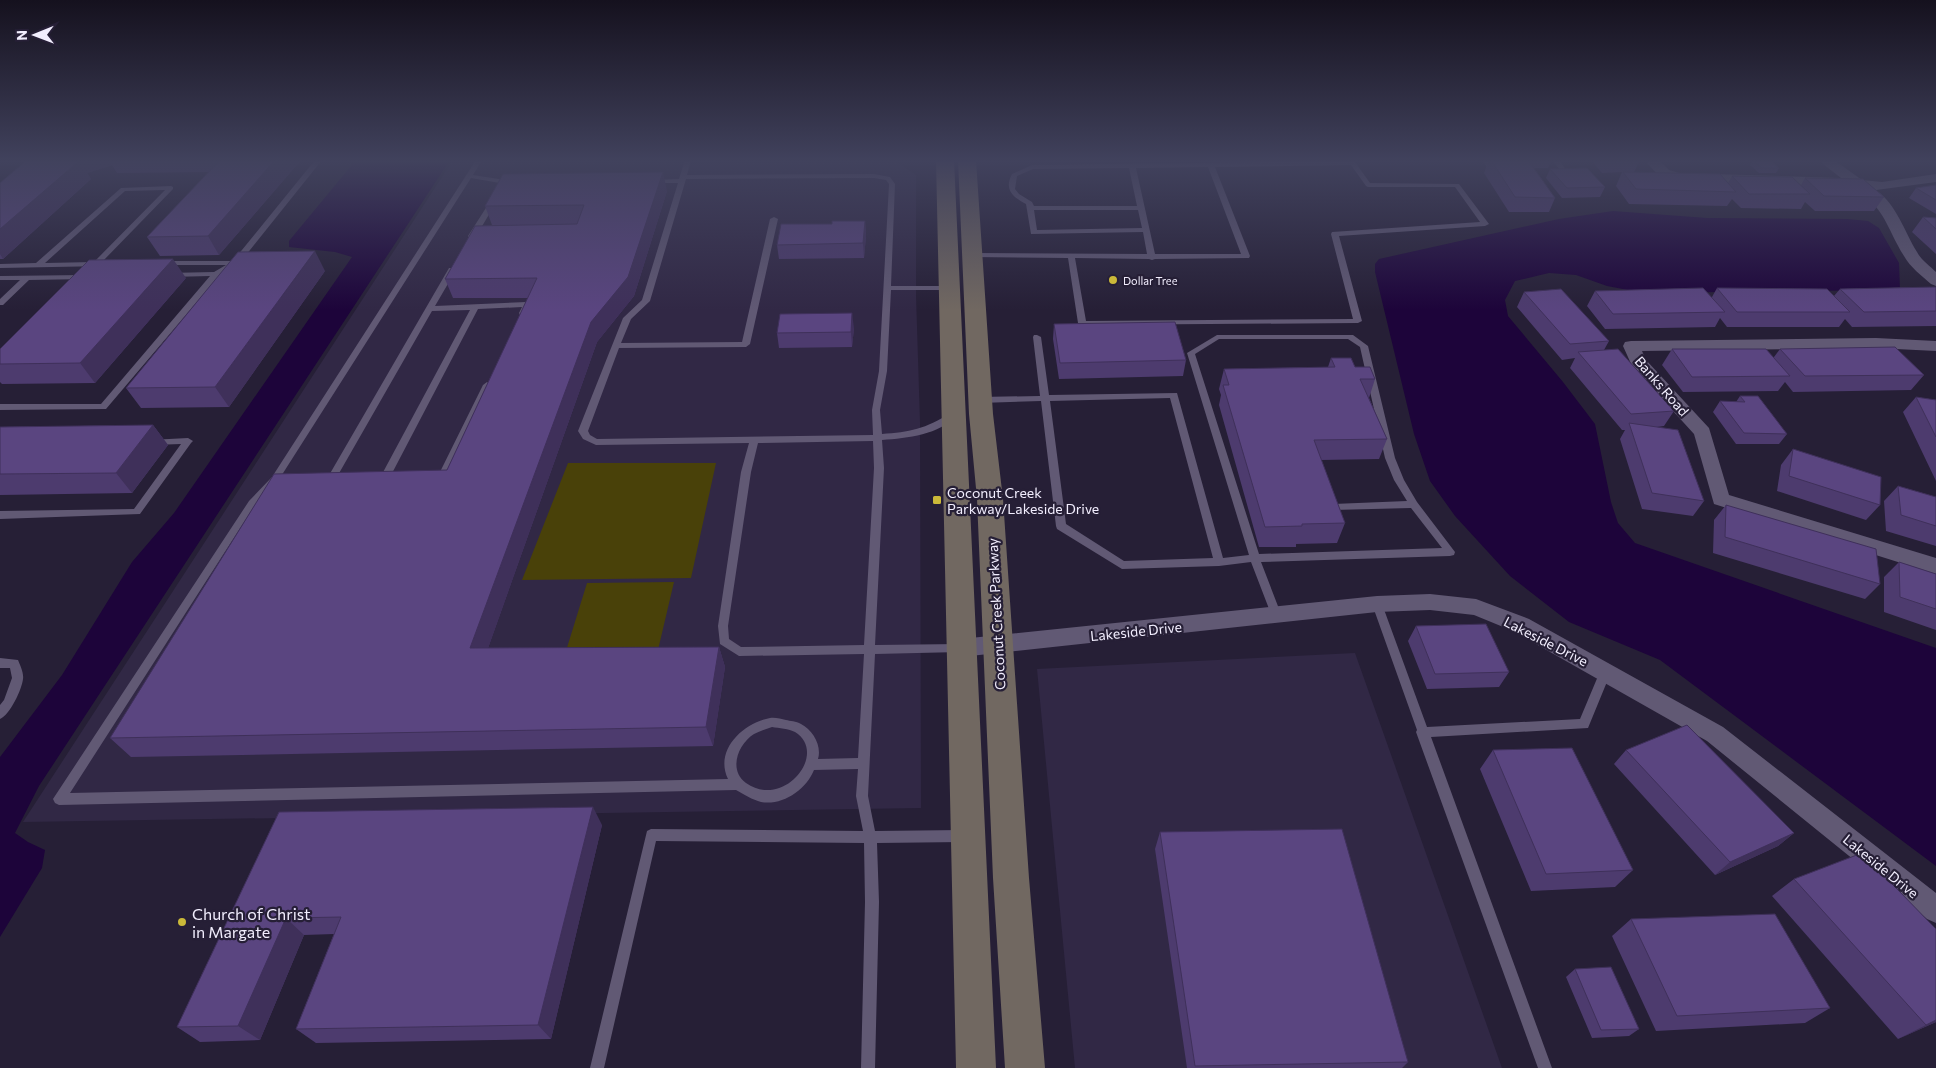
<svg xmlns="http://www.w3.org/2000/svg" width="1936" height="1068" font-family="Commissioner,sans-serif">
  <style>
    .built { fill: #312845 }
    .green { fill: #494109 }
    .water { fill: #1d043a }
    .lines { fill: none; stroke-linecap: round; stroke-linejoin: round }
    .lane { fill: #615974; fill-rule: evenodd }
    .street { fill: #615974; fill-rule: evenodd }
    .secondary { fill: #716861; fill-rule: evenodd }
    .wall { fill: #4d3b6e }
    .shaded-wall { fill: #3f305a }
    .building { fill: #5a4580; stroke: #3f305a }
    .poi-dot { fill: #cbb939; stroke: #261f36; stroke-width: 2 }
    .labels { text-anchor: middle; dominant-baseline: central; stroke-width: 4.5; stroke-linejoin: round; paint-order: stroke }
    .far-poi-label { font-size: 11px; fill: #f2eefe; stroke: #261f36; text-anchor: start }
    .street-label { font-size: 14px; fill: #f2eefe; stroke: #261f36 }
    .poi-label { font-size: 14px; fill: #f2eefe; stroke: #261f36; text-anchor: start }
    .near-poi-label { font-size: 16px; fill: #f2eefe; stroke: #261f36; text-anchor: start }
  </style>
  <rect width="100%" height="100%" fill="#261f36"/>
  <path class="built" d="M453,160H650L694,164L894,160L916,175V295L920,422L921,808L23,822Z
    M1355,653L1502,1068H1075L1037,669Z"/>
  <path class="green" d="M568,463H716L691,578L522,580Z
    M674,582L654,667H561L587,583Z"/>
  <path class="water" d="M356,160H450L39,786L15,833L28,842L45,850L42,868L0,937V757L62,675L132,562L174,513L352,257L335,252L289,247V241Z
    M1613,211L1707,218L1847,219L1868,221L1879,228L1899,263L1900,289L1891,290L1644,293L1607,286L1576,275L1549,273L1515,281L1505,300L1508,316L1563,382L1595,424L1611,502L1618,523L1635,543L1936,648V866L1660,660L1569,622L1510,576L1455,516L1430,481L1414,434L1375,272V264L1379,259L1559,219Z"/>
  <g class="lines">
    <path class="lane" d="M315,160H322L238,265L219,276L106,409L0,410V404H101L210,276L170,277L166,275L167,273L214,272L226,265H161V261H233Z
      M476,160H482L473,175L512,181L515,183L512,185L471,178L278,481L255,505L70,793L728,779C714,750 743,723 770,718C775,717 781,719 786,720C790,721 796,721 801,724C813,730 822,746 818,759L858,758L864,654L739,656L720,644L718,626L741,472L749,443L596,445L583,439L578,431L623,318L642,300L678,183H651L649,182V180L679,179L685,160H691L687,175L874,174L890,177L895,184L891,286H949L953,288L949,290H891L887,371L880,410L882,434C909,432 926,429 950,413L953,412L957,415C939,435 908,438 882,440L884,468L875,645L960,644L964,645L966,648L964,651L960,652L875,654L868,796L875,831L963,830L967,832L969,836L967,840L963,842L877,843L879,902L875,1068H861L865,902L864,843L656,841L604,1068H590L647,831L651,829L863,831L856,796L858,769L814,770C806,790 782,806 761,802C753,800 743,794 736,790L59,805L55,803L53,799L249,501L272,477ZM874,178L886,180L889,184L879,371L872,410L873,435L597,439L590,435L588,431L619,348L746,347L750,344L778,219L774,217L770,219L742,342L621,343L631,319L650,301L686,179ZM873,441L874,468L864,645L741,647L729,639L728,626L751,472L758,443ZM772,727C779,728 789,729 795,732C829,753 784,810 746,783C728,770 738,744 754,734C760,731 766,729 772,727Z
      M1481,160H1488L1494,168L1489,169Z
      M1552,160H1559L1566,170L1565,171H1561Z
      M1353,161L1355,162L1370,183L1459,184L1489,224L1485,226L1339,236L1362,321L1358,323L1082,325L1078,323L1068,258L972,257L968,255L972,253L1147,254L1143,232L1031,234L1026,204C1012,197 1004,189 1012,174L1032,165ZM1351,165L1366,186L1368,187H1455L1480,222L1332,232L1331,234L1353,319L1086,321L1075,258L1149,259L1152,260L1155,259L1249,258L1250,256L1215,167ZM1208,167L1241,254H1155L1136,168ZM1129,168L1137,206H1034L1032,202L1019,194L1015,189L1017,176L1033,169ZM1034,210H1138L1142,228L1037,230Z
      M171,186L173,187V189L102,262L106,264L105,266L0,268V264L36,263L121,188ZM165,190L94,262L45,263L125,191Z
      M491,200L497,201L475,238H469L468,236Z
      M449,268H452L456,270L435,306L527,302L531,304L526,315H520L519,313L522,307L478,309L389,479L384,482L379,481L377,479L381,476L470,310L432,311L334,482H324L322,480L324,478L328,477Z
      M84,275H87V279L29,280L3,305H0V299L20,280H0V276Z
      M1034,335H1037L1041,337L1049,395L1177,393L1223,558L1249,555L1187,353L1217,335H1353L1368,346L1395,458L1404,480L1417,502L1455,552L1454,555L1450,556L1261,562L1281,614L1280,617H1272L1271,614L1251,562L1219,566L1122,569L1057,529L1056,526L1041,401L980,403L976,400L980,397L1040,396L1033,337ZM1219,339H1348L1360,347L1385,458L1394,480L1407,501L1333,504L1328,507L1333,510L1411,508L1442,548L1259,554L1195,354ZM1170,398L1213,558L1124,561L1066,524L1050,401Z
      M487,382L491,385L447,477L442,480L433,479L431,477L433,475L439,474L483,385Z
      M188,438L193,441L191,443L140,514L0,519V511L134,509L181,444L153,445L150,444L148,442L150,440Z
      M1377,600L1381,601L1382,604L1427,727L1580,719L1601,669L1605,667L1609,669L1611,672L1588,728L1431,737L1552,1068H1538L1416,732L1417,730L1372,604L1373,601Z
      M0,658L18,660C20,665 24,673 23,679C22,689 10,715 0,719V705L4,700L12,678L10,668H0Z"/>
    <path class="street" d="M1649,160H1663L1661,162L1669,170L1679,173L1841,178L1818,160H1834L1862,180L1882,182L1936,174V182L1876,190C1897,205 1904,231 1917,252C1921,260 1930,266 1936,272V286L1931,284C1922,276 1910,267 1904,256C1885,225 1887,211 1855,188L1678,181L1659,176L1647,163Z
      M1876,338L1936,341V351L1876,348L1642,351L1646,360L1709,428L1729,495L1936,558V574L1714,504L1694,434L1632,366L1623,346L1625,342L1631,341Z
      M1430,594L1476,599L1529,619L1723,727L1936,893V923L1927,919L1707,741L1513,631L1474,615L1430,610L1377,612L961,657L953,654L950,648L953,642L961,639L1377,596Z"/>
    <path class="secondary" d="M936,160H954L996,1068H956Z
      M958,160H976L993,414L1003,499L1029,878L1045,1068H1005L993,878L977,499L969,414Z"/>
  </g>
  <path class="wall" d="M27,160H301L219,255L160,256L147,237L210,172L117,173L112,165L87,173L91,179L3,259H0V183Z
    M1489,160H1552L1548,168H1534L1555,198L1549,212H1509L1484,173Z
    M1591,160H1640L1634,172L1728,183L1732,176L1801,185L1805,178L1884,197L1874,211H1815L1805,202L1801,209L1741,208L1732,199L1727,206L1629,204L1616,186L1622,172L1602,173Z
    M1753,160L1779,168L1776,173H1759L1750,165Z
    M1550,169L1605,187L1600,197L1562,198L1546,178Z
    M1936,185V214L1909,198L1916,188Z
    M667,191L634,296L597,342L488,648L719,647L725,667L713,746L131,757L110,738L447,470L528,298H453L445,279L543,225H492L485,206Z
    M1923,217L1936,218V254L1912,232Z
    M865,221L866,236L864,258L779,259L777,245L832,224Z
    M325,271L229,407L141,408L126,388Z
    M186,278L95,383L2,384L0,382V349Z
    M1936,287V326L1852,327L1845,319L1839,327H1727L1720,318L1715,327L1605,329L1587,306L1595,291L1712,297L1717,288L1834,296L1840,289Z
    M1524,292L1609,341L1604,350L1674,411L1664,426L1657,427L1704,501L1693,516L1642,509L1620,439L1625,430H1622L1570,368L1575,358L1562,360L1517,307Z
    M1054,324L1186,360L1183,376L1059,379L1053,339Z
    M854,328L852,347L779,348L777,333Z
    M1672,349L1774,357L1780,349L1924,375L1911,390L1793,392L1785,382L1778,391L1683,392L1662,365Z
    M1331,358L1355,367L1375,379L1369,398L1387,439L1379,459L1321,460L1345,523L1337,543L1296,544V547H1259L1219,405L1221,395L1219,389L1224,369L1328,367Z
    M1740,396L1787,434L1779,444H1736L1713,412L1720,401L1736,402Z
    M1916,397L1936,400V481L1903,412Z
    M153,425L168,445L132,493L0,495V427Z
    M1793,449L1880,505L1866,520L1777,491L1781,465Z
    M1898,486L1936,497V546L1886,531L1884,501Z
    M1726,505L1880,584L1865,599L1713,553L1714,520Z
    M1899,562L1936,574V630L1884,612V577Z
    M1416,626L1509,672L1499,687L1427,689L1408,641Z
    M1493,750L1633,870L1615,887L1531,891L1480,769Z
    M1626,750L1794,833L1778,846L1715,875L1614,764Z
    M279,812L602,825L551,1039L316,1043L296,1029L334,934L304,935L260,1040L200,1042L177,1027Z
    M1160,832L1408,1062L1402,1068H1187L1155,849Z
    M1794,879L1936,929V1022L1898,1039L1772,896Z
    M1631,919L1830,1008L1805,1023L1656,1031L1612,936Z
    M1575,969L1639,1029L1629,1036L1592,1038L1566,977Z"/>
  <path class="shaded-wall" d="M65,160H109L112,165L87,173L91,179L3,259L0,254V229Z
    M215,160H230L221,171Z
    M275,160H301L219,255L208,236Z
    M663,172L667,191L634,296L597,342L481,668L470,648L591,322Z
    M865,221L866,236L864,258L863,243Z
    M315,251L325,271L229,407L215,387Z
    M173,259L186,278L95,383L80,363Z
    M852,313L854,328L852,347L851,332Z
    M153,425L168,445L132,493L116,473Z
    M719,647L725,667L713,746L706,727Z
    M593,807L602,825L551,1039L538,1025Z
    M1794,833L1778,846L1715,875L1730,862Z
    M286,918L304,935L260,1040L238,1026Z
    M1936,1020V1022L1898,1039Z"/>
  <path class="building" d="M27,160L79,161L0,229V183Z
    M220,160H275L208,236L147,237Z
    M1491,160H1528L1555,198L1515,197Z
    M1753,160H1770L1779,168H1762Z
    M1587,168L1605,187L1567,188L1550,169Z
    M663,172L628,277L591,322L470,648L719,647L706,727L110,738L274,474L447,470L537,278L445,279L475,226L577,224L584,205L485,206L503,174Z
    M1623,172L1720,174L1736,192L1636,189Z
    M1732,176L1792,177L1810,194H1749Z
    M1805,178L1863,179L1884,197L1824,196Z
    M1936,185V200L1916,188Z
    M1923,217L1936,218V229Z
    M832,221H865L863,243L777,245L781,224H832Z
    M315,251L215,387L126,388L238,252Z
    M173,259L80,363L0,364V349L89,260Z
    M1936,287V311L1864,312L1840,289Z
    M1703,288L1725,312L1613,314L1595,291Z
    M1717,288L1827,289L1850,312H1737Z
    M1561,289L1609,341L1570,344L1524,292Z
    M852,313L851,332L777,333L780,314Z
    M1175,322L1186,360L1060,363L1054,324Z
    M1895,347L1924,375L1805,376L1780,349Z
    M1618,349L1674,411L1631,414L1578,352Z
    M1672,349H1766L1790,376L1692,377Z
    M1331,358H1351L1355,367H1370L1375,379H1360L1387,439L1314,440L1345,523L1302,524V526L1265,527L1223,385H1229L1224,369L1335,367Z
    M1740,396H1758L1787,434L1744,433L1720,401L1745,402Z
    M1916,397L1936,400V437Z
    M1629,423L1678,430L1704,501L1652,493Z
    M153,425L116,473L0,474V427Z
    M1793,449L1881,477L1880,505L1789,476Z
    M1898,486L1936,497V526L1901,515Z
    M1726,505L1876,549L1880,584L1725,537Z
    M1899,562L1936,574V609L1900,597Z
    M1486,624L1509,672L1435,674L1416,626Z
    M1687,725L1794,833L1730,862L1626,750Z
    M1572,748L1633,870L1546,874L1493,750Z
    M593,807L538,1025L296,1029L341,917L286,918L238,1026L177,1027L279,812Z
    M1342,829L1408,1062L1195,1066L1160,832Z
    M1862,853L1936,929V1020L1926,1025L1794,879Z
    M1775,914L1830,1008L1677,1016L1631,919Z
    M1611,967L1639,1029L1601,1030L1575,969Z"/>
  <linearGradient id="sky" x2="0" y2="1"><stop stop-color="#15111e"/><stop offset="0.52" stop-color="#41425d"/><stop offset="1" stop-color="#41425d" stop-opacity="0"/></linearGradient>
  <rect width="1936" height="310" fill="url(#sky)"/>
  <g class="poi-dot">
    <circle cx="1113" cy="280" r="5"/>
    <rect x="932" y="495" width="10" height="10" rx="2.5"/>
    <circle cx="182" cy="922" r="5"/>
  </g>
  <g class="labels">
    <g class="far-poi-label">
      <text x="1123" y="280">Dollar Tree</text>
    </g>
    <g class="street-label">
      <text transform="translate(1662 386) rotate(49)">Banks Road</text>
      <text transform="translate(996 614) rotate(-93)">Coconut Creek Parkway</text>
      <text transform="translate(1136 631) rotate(-6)">Lakeside Drive</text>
      <text transform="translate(1546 641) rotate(27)">Lakeside Drive</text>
      <text transform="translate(1881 866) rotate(39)">Lakeside Drive</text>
    </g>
    <g class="poi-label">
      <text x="947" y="492">Coconut Creek<tspan x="947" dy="16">Parkway/Lakeside Drive</tspan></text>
    </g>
    <g class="near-poi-label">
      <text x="192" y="913">Church of Christ<tspan x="192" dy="18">in Margate</tspan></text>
    </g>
  </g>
  <g transform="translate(35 35) rotate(269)" stroke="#261f36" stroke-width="4" paint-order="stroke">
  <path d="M0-4L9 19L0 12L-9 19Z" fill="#f2eefe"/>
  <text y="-8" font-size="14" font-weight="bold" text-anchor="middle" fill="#f2eefe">N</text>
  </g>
</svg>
